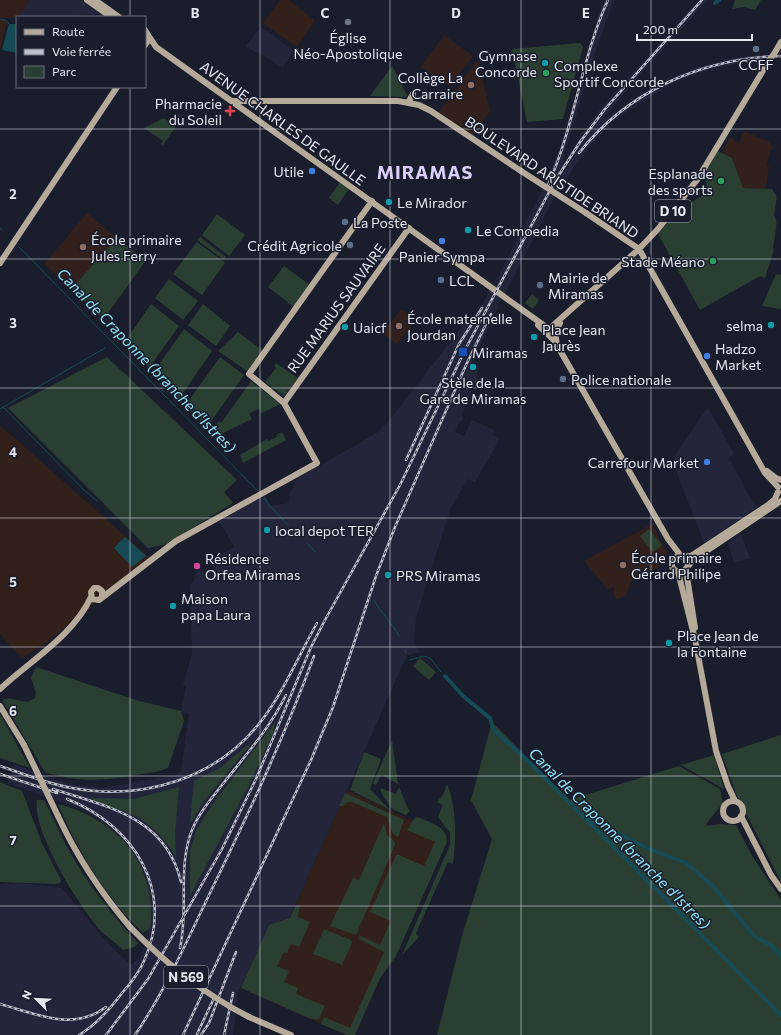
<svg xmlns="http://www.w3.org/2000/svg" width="781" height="1035" font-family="Commissioner,sans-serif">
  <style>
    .built { fill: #23263b }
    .industrial { fill: #32201a }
    .education { fill: #32201d }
    .green { fill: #2a3f32 }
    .water { fill: #164a54 }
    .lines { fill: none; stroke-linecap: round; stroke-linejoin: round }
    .stream { stroke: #164a54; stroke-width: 1 }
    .canal { stroke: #164a54; stroke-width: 4 }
    .major { stroke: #b5a99a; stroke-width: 6 }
    .rail-casing { stroke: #bec1cb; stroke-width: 2.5 }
    .rail { stroke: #1a1d2c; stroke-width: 1; stroke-dasharray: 3; stroke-linecap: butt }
    .major-bridge { stroke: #b5a99a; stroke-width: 6 }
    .grid { fill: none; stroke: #e5e7f1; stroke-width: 1; stroke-opacity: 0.55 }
    .worship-dot { fill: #6b7280; stroke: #1a1d2c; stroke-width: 1.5 }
    .service-dot { fill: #5c6f8a; stroke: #1a1d2c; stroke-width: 1.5 }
    .culture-dot { fill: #0f9aa8; stroke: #1a1d2c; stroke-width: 1.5 }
    .leisure-dot { fill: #2e9e5b; stroke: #1a1d2c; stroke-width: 1.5 }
    .education-dot { fill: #8d6e63; stroke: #1a1d2c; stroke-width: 1.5 }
    .health-dot { fill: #e0444e; stroke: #1a1d2c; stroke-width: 1.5 }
    .shop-dot { fill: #3f7fe0; stroke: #1a1d2c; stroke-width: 1.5 }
    .transit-dot { fill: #1a4fb4; stroke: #1a1d2c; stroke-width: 1.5 }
    .hotel-dot { fill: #d1479c; stroke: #1a1d2c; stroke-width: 1.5 }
    .labels { text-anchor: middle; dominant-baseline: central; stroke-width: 3; stroke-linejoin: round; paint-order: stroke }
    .shield { fill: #1a1d2c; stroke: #a8aab6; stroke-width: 1 }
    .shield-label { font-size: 13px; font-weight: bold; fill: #e5e7f1 }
    .poi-label { font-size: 14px; fill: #e5e7f1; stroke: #1a1d2c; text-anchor: start }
    .street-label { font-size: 14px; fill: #e5e7f1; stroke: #1a1d2c }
    .water-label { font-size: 15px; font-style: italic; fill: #8ee3f6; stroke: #1a1d2c }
    .district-label { font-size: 18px; font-weight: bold; letter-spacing: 1px; fill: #dad0fb; stroke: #1a1d2c }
    .grid-label { font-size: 13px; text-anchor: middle; font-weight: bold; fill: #e5e7f1; stroke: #1a1d2c; stroke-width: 3; stroke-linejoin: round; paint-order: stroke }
  </style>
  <rect width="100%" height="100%" fill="#1a1d2c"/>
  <path class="built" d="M30,0H81L99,14L53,17H18Z
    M605,0H614L594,56L563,159L565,161L591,121L609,99L699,0H708L633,82L605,117L606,118L652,87L695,68L733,58L771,54L767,59L718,67L698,73L673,83L629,110L612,122L588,148L557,192L545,184L562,142L599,14Z
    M261,27L294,51L282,68L259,52L258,54L246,46Z
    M543,188L555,196L505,294L493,286Z
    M490,291L503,299L499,301L497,305L499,306L473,361L479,365L477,371L478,377L461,416L463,417L462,421L460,420L455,432L464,436L472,420L494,430L492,435L500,439L475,482L468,479L451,507L416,618L414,642L420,652L407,655L290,918L269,925L241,988L238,990L233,1035H0V884L19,883L62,888L103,938L131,965L140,957L147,937L148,920L131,854L121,838L107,825L84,810L7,783L14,764L69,784L103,788L176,775L181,771L189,714L181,711L186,686L183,685L192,653L190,586L191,583H193L197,570L213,574L218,556L234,547L219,520L265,495L271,506L289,503L290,492L295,484L293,481L378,432L391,418L468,319L477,312Z
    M708,407L734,454L729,458L756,508L704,543L672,460Z
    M741,534L750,558L734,563L728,543Z"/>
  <path class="industrial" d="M280,0H288L315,20L297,47L263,23Z
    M0,425L150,558L46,643L22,658L0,634Z
    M347,790L444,836L355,1035H346L241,988L269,925L290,918Z"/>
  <path class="education" d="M0,0H30L17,18H0Z
    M0,20H7L0,52Z
    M444,35L473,56L450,87L421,67Z
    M478,59L490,111L473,135L439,112Z
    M745,131L769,142L773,148L770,150L767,166H769L766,187L764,189L743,188L732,158L722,153L730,137L738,143Z
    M87,213L117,238L72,288L44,264Z
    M401,309L415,320L397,344L382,333Z
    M652,524L667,552L666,555L656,569L642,573L631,581L627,594L624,597L616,599L613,594L615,588L613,587L608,590L584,561Z"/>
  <path class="green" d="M735,0H761L755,10L743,7L732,9Z
    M580,43L583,47L563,119L527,122L512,49Z
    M392,66L407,95L406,97L370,96Z
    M164,118L174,125L179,122L163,145L161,144L163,141L144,128Z
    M718,151L732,158L743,188L772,189L777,197L774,215L777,223L773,247L774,250L765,278L760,276L700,310L658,234L681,207H685L687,210L692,207L690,203L705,194L702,187L707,185L704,176Z
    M340,182L349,189L338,205L329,198Z
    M217,214L245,235L229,256L202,235Z
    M200,237L226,257L224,260L197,240Z
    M117,238L146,260L103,320L72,288Z
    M197,242L225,263L202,295L173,274Z
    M284,266L310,285L294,307L268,287Z
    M776,274L781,275V309L762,306Z
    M169,279L198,301L183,320L155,298Z
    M532,294L539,300L533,309L525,303Z
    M151,304L179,326L149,368L124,343Z
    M203,304L230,326L216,346L188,325Z
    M184,329L212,351L179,399L153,373Z
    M238,332L262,350L247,371L218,351Z
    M107,357L237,480L224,492L233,503L164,545L148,548L8,408Z
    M220,357L244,375L207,427L185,406Z
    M276,363L298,378L284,396L265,382L276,368L274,366Z
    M251,381L280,404L262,413L258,409L249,414L252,419L217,436L212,431L219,421L221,423Z
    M282,432L286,440L243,463L240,455L267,439L268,441L277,437L276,435Z
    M649,529L662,545L653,552L640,536Z
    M420,658L436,672L429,680L413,666Z
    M36,667L139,701L181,711L184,721L168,768C159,772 150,773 141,774C108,781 77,783 45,772L2,700L8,698L27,702L35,698L36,692L31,678Z
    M0,714L30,768L0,758Z
    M275,722L273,733L251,781L190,896V852L196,831L212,805Z
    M492,722L569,800L679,766L720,789L723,803L706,824L707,826L719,824L736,825L751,854L781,900V1035H437L462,936L492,839L471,800Z
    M781,735V882L736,794L722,754Z
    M254,740L204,801L190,824L194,781L220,768Z
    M392,740L398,784L381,775L376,785L373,783Z
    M364,752L381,759L370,789L390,810L350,790Z
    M714,755L724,789L681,765Z
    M0,782L22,791L42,843L60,878L61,882L58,884L0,882Z
    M447,784C457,808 456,839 453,864L448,862L416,933L419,937L402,955L450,845V833L438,817L443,805L437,802L443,795Z
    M179,787L175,832L176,857C162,834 145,817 118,809C110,806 96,804 90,798L134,799Z
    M399,787L409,811L406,815L392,809L380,791L381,788L396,794Z
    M345,793L404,820L398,837L393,834L387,817L352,802H348L343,806H339Z
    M37,800H44C53,816 59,833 68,849C88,884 111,914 138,943L135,947L123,950C116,943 108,938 102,932C80,908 32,832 37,800Z
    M58,804C117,819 158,864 150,928L143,933C106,898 78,851 58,804Z
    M417,817C430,823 447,825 447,842L396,956L380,978L355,1035H347L321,1024L324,1017L350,1028L384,952L359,939L360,936L380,945L391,921L370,912L396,855H399L424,866L435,842L407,830L414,819Z
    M384,823L387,835L395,842V845L356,935L330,926L353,878L359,880Z
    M296,905H300L298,917L310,922L299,947L291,944L287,953L284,952L277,966L289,971L284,982L298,988L296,994L325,1006L319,1019H311L241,988L269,925L290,918Z
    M324,929L351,940L352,943L342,965L313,954Z"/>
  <path class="water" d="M9,24H17V53L2,50Z
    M125,537L146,556L132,567L114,548Z"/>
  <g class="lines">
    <path class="stream" d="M0,19L7,21L9,24
      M0,228L2,230
      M19,247L258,491
      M3,407L84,490L97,501
      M0,409L105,348
      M264,497L268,504L288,525
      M307,543L315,552
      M374,600C381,614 392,622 399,636
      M405,650L406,653
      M410,660L424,656L430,658L441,672"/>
    <path class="canal" d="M715,3L719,0
      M445,676L463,696L490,718L493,729L531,764L781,1015
      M585,817L647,848L686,863L713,886L754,936L772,946L781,956"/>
    <path class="major" d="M87,0L111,17
      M95,0L119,17
      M145,30L150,38L145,45
      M150,38L156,47L549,329
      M774,54L781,42
      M232,101H398L419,105L431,111L521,171
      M408,103L413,94
      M586,213L639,249L765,473L778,487
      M0,263L117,87
      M560,323L555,332L557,345L668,539L681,556
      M538,325L556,342
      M549,329L639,249L658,229L697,180L770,59
      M284,403L409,228
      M767,471L776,478L781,480
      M683,557L691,556L768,505L775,499L778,492
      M688,566L687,559L681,556L676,557L672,561V567L676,571H684L693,560L781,501
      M686,570L695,628
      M678,572L695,639L716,751L728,786L735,801
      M102,596V591L98,588H94L91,592L92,599L99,600L176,541L317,463L284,403L249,374L372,201
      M0,689C31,660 73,636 91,597
      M0,706L24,745
      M723 811a10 10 0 1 1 20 0a10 10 0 1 1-20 0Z
      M58,816C77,857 101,893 130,927
      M741,816L771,875L781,889
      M249,1017L291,1035"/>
    <g class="rail-casing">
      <path id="rail" d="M579,153C628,91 702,58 781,56
        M548,185C575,125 581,59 608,0
        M406,460L459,344L482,308
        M0,766C24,774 48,784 72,788C143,801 217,779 262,720C284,691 299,655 317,623
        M0,774L57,793
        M53,789C108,807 166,817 181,882
        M67,799C133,825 176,890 144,961C139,973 131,983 122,993C110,1009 96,1025 79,1035
        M180,948C189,909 177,868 192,830C199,813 211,799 222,785C245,756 270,728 286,695
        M0,1004C36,1014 73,1032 106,1007
        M197,1034L215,996
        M106,1035L148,979L222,849L256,779L311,647L325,620L400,485L466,348L555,181L580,142L605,109L702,0
        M135,1035C165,991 186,943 209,895C247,817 284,738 314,656
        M183,1035L311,760L333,707L376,576L395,527L466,365L491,314
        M201,1035L209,1023L236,952
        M224,1035L233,993"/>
    </g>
    <use href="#rail" class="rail"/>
    <path class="major-bridge" d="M770,59L774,54
      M521,171L586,213
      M24,745L58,816
      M130,927C165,963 204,994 249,1017"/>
  </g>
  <path class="grid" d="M130,0V17M260,0V1035M390,0V1035M521,0V1035M651,0V1035M130,87V1035M0,129H781M0,259H781M0,388H781M0,518H781M0,647H781M0,776H781M0,906H781"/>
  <circle class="worship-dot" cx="348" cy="22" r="4"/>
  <g class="service-dot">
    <circle cx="756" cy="49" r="4"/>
    <circle cx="345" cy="222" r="4"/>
    <circle cx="350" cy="245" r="4"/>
    <circle cx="441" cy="280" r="4"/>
    <circle cx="540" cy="285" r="4"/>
    <circle cx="563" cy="379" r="4"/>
  </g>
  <g class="culture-dot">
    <circle cx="545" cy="63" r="4"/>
    <circle cx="389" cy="202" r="4"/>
    <circle cx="468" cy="230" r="4"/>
    <circle cx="771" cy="325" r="4"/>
    <circle cx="345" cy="327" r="4"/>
    <circle cx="534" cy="337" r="4"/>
    <circle cx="473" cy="367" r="4"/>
    <circle cx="267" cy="530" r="4"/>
    <circle cx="388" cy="575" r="4"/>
    <circle cx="173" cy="606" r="4"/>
    <circle cx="669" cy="643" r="4"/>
  </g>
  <g class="leisure-dot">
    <circle cx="546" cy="73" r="4"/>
    <circle cx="721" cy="181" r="4"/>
    <circle cx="713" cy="261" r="4"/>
  </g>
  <g class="education-dot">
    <circle cx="471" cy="85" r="4"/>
    <circle cx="83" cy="247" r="4"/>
    <circle cx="399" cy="326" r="4"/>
    <circle cx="623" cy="565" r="4"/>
  </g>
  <path class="health-dot" d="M228 105h4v4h4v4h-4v4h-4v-4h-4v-4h4z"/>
  <g class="shop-dot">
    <circle cx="312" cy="171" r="4"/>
    <circle cx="442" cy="241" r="4"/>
    <circle cx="707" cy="356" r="4"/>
    <circle cx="707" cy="462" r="4"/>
  </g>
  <rect class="transit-dot" x="458" y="347" width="10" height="10" rx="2"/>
  <circle class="hotel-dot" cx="197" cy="566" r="4"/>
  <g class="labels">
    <g class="shield">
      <rect x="655" y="200" width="36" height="22" rx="3"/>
      <rect x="164" y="966" width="44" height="22" rx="3"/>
    </g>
    <g class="shield-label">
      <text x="673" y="211">D 10</text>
      <text x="186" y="977">N 569</text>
    </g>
    <g class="poi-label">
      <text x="348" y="37" text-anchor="middle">Église<tspan x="348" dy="16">Néo-Apostolique</tspan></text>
      <text x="537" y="55" text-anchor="end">Gymnase<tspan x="537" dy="16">Concorde</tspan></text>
      <text x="756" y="64" text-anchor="middle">CCFF</text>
      <text x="554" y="65">Complexe<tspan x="554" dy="16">Sportif Concorde</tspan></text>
      <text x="463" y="77" text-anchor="end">Collège La<tspan x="463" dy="16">Carraire</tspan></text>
      <text x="222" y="103" text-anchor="end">Pharmacie<tspan x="222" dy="16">du Soleil</tspan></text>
      <text x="304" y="171" text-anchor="end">Utile</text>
      <text x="713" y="173" text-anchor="end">Esplanade<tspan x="713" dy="16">des sports</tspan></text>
      <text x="397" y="202">Le Mirador</text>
      <text x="353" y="222">La Poste</text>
      <text x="476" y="230">Le Comoedia</text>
      <text x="91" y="239">École primaire<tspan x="91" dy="16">Jules Ferry</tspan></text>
      <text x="342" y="245" text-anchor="end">Crédit Agricole</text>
      <text x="442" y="256" text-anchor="middle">Panier Sympa</text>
      <text x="705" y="261" text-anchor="end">Stade Méano</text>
      <text x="548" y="277">Mairie de<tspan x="548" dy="16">Miramas</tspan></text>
      <text x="449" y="280">LCL</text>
      <text x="407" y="318">École maternelle<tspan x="407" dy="16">Jourdan</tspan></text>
      <text x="763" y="325" text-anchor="end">selma</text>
      <text x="353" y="327">Uaicf</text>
      <text x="542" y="329">Place Jean<tspan x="542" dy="16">Jaurès</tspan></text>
      <text x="715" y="348">Hadzo<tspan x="715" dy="16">Market</tspan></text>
      <text x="472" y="352">Miramas</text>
      <text x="571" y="379">Police nationale</text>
      <text x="473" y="382" text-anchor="middle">Stèle de la<tspan x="473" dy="16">Gare de Miramas</tspan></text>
      <text x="699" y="462" text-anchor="end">Carrefour Market</text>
      <text x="275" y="530">local depot TER</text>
      <text x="631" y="557">École primaire<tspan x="631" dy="16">Gérard Philipe</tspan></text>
      <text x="205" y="558">Résidence<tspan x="205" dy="16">Orfea Miramas</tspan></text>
      <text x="396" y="575">PRS Miramas</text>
      <text x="181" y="598">Maison<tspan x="181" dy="16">papa Laura</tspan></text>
      <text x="677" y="635">Place Jean de<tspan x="677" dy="16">la Fontaine</tspan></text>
    </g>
    <g class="street-label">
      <text transform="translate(283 123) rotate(36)">AVENUE CHARLES DE GAULLE</text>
      <text transform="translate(552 177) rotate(34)">BOULEVARD ARISTIDE BRIAND</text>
      <text transform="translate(336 308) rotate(-54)">RUE MARIUS SAUVAIRE</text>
    </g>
    <g class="water-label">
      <text transform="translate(147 360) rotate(46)">Canal de Craponne (branche d'Istres)</text>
      <text transform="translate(620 838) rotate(45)">Canal de Craponne (branche d'Istres)</text>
    </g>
    <g class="district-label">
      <text x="425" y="172">MIRAMAS</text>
    </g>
  </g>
  <g class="grid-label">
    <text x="195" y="18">B</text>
    <text x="325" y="18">C</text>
    <text x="456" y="18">D</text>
    <text x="586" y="18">E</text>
    <text x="13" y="199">2</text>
    <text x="13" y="328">3</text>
    <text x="13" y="457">4</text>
    <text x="13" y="587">5</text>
    <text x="13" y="716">6</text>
    <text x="13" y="845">7</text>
  </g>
  <rect x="16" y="16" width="130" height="72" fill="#1a1d2c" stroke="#6b6e7b"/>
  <rect x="24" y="29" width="20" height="6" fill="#b5a99a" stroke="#6b6e7b"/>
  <text x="52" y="36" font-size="12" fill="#e5e7f1">Route</text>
  <rect x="24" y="49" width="20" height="6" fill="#bec1cb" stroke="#6b6e7b"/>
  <text x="52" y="56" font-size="12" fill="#e5e7f1">Voie ferrée</text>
  <rect x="24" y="66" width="20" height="12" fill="#2a3f32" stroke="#6b6e7b"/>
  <text x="52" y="76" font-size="12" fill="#e5e7f1">Parc</text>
  <g transform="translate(36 999) rotate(294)" stroke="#1a1d2c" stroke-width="3" paint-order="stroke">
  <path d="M0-3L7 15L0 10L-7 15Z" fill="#e5e7f1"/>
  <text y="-6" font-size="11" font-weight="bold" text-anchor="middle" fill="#e5e7f1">N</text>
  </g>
  <path d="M637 34v6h115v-6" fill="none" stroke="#e5e7f1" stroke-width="2"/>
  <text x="643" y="34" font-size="12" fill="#e5e7f1" stroke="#1a1d2c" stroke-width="3" paint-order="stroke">200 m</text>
</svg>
